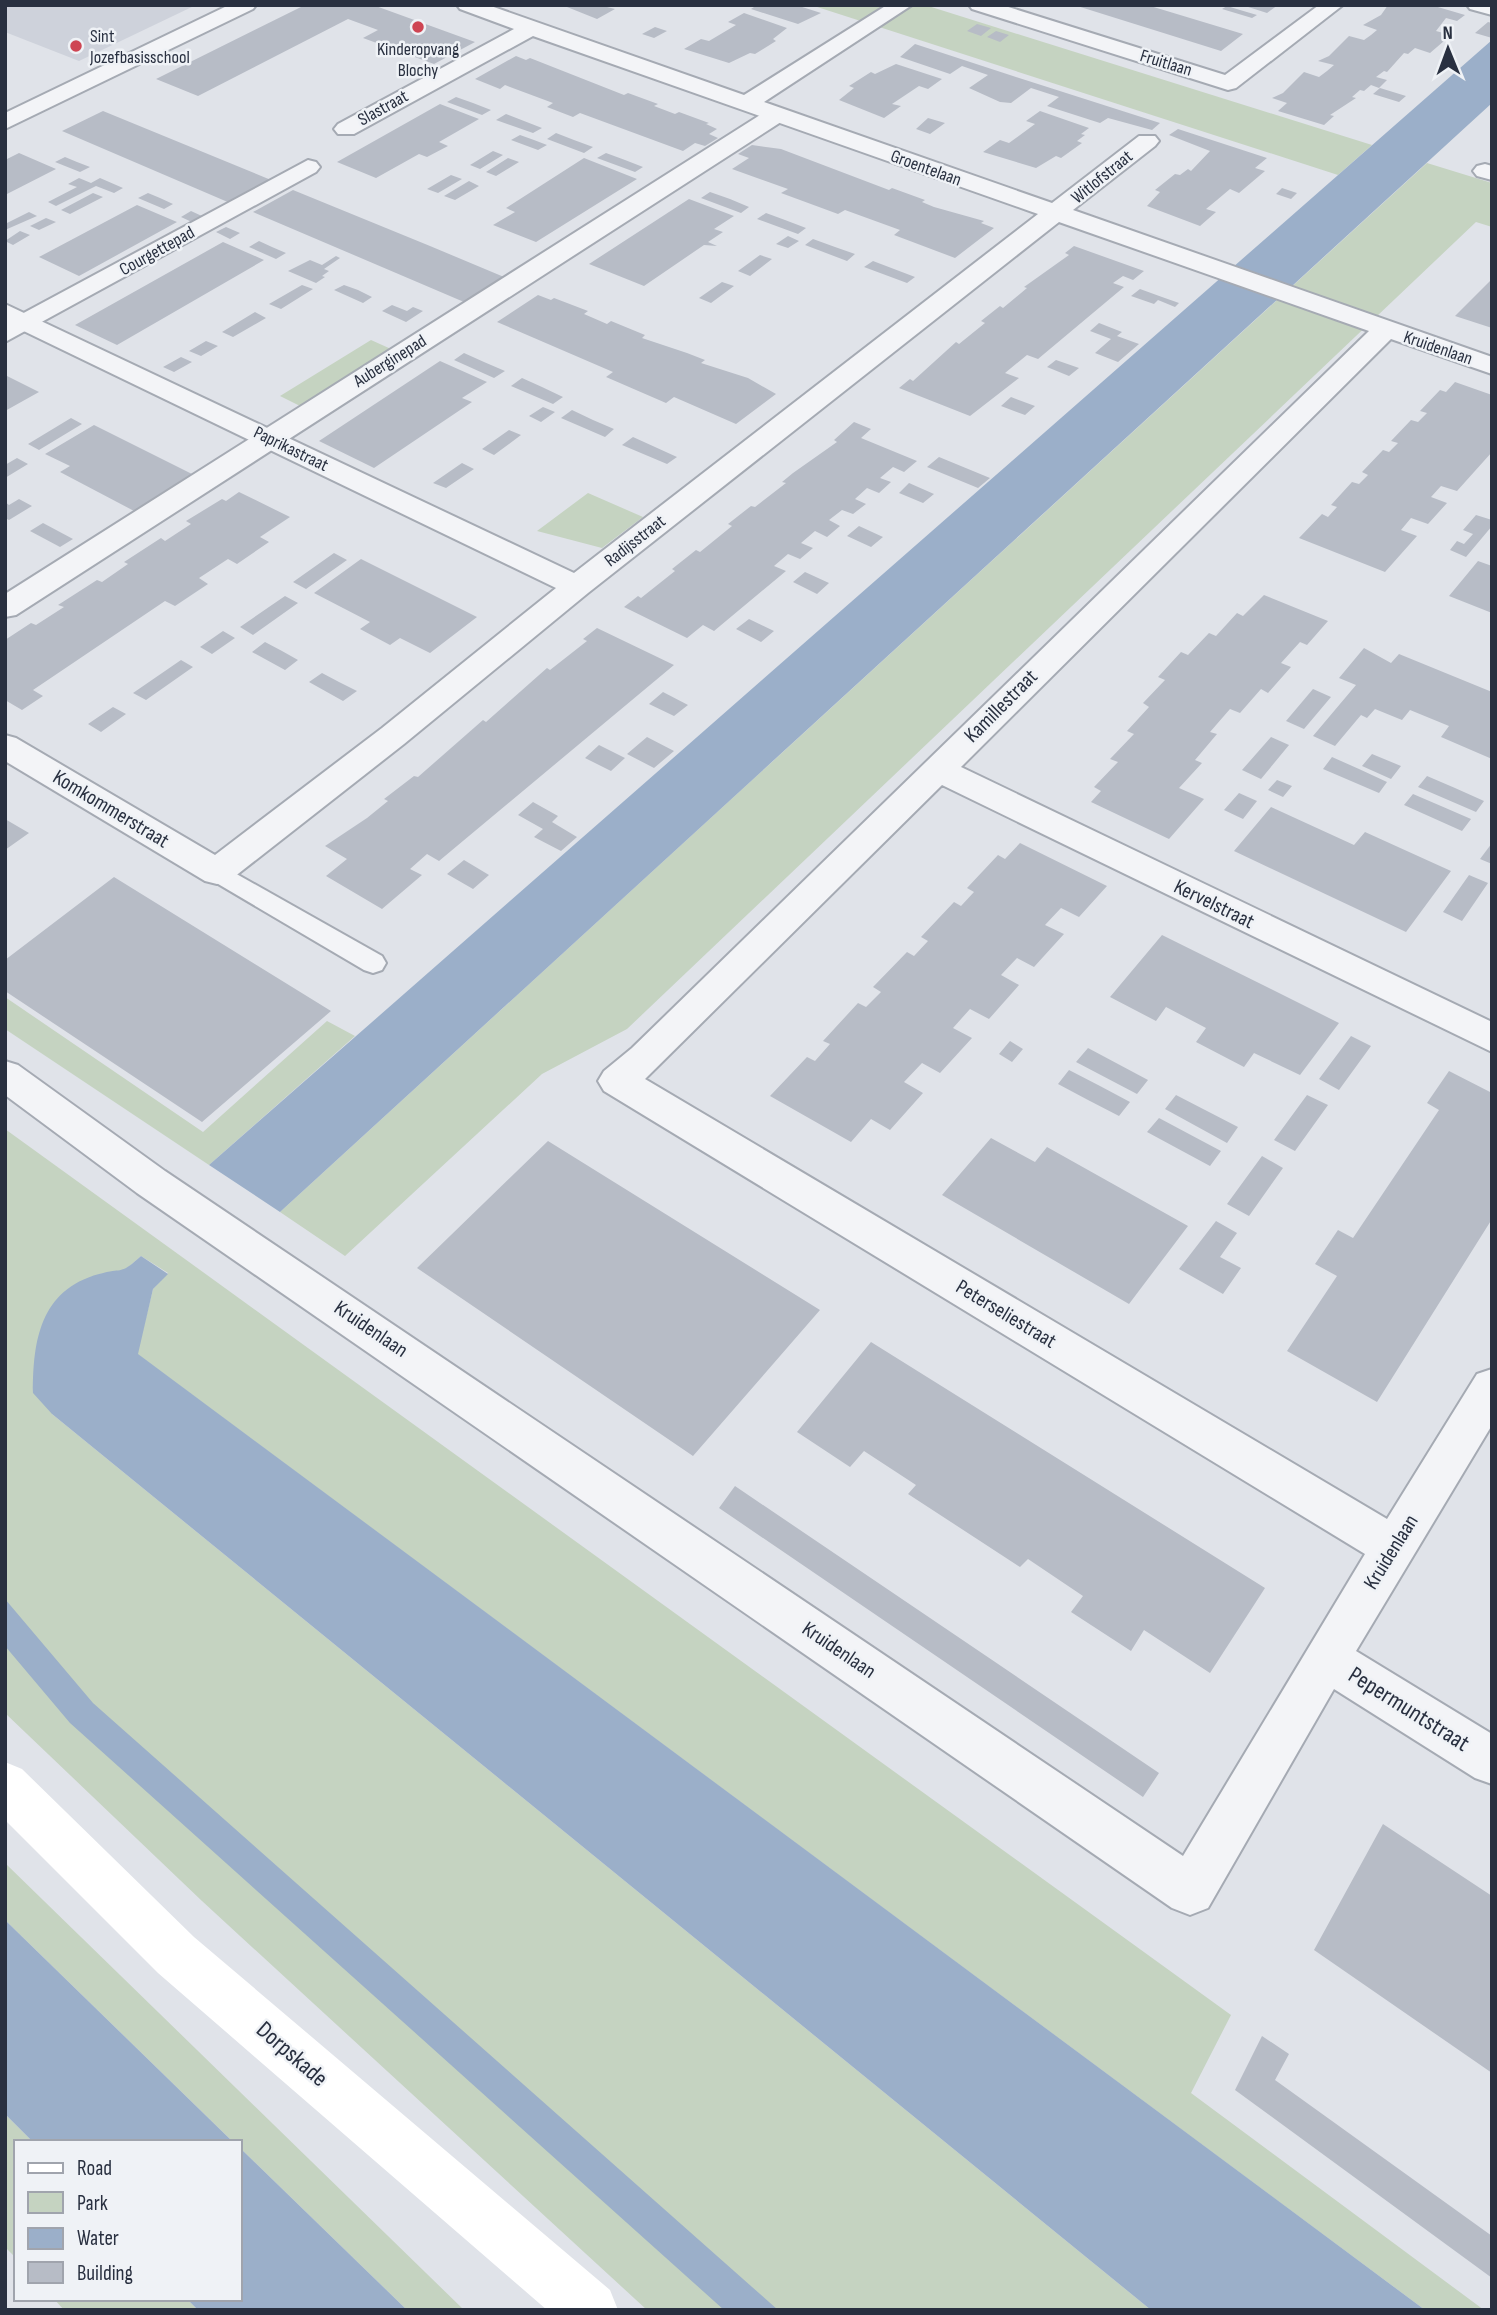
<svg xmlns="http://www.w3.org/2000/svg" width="1497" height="2315" font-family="'Sofia Sans Condensed',sans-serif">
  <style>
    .built { fill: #ced2db }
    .green { fill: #c5d3c1 }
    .water { fill: #9bafc9 }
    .building { fill: #b7bcc6 }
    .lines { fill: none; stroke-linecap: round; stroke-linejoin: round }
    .service-casing { stroke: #a5aab3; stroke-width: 4 }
    .pedestrian-casing { stroke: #a5aab3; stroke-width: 4 }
    .minor-casing { stroke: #a5aab3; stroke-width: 4 }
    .service { fill: #f3f4f7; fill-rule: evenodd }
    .pedestrian { fill: #f3f4f7; fill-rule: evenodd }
    .minor { fill: #f3f4f7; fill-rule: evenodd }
    .secondary { fill: #fff; fill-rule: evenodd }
    .poi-dot { fill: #ce4553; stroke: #eff2f6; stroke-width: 2.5 }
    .labels { text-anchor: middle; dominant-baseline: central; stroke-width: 5; stroke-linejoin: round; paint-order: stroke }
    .far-poi-label { font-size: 18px; fill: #293040; stroke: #eff2f6; text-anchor: start }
    .far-street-label { font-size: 18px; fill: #293040; stroke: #eff2f6 }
    .street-label { font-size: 21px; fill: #293040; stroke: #eff2f6 }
    .near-street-label { font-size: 24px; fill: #293040; stroke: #eff2f6 }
  </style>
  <rect width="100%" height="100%" fill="#e0e3e9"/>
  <path class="built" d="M5,5H196L79,61L5,32Z"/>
  <path class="green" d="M811,5H925L1372,145L1338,175Z
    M1427,163L1492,183V227L1476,222L627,1029L542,1074L345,1256L280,1212Z
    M371,340L391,349L300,406L280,396Z
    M588,493L643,517L602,548L537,531Z
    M5,997L203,1132L327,1021L355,1036L209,1165L5,1029Z
    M5,1129L1231,2015L1191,2093L1484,2310H1425L137,1354L153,1289L168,1273L141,1256L123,1272L99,1274L52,1414L1151,2310H647L202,1901L5,1713Z
    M5,1863L464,2310H407L240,2148V2142H233L5,1920Z
    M5,2114L33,2142H16V2258L5,2247Z
    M54,2299H187L198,2310H64Z"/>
  <path class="water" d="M1492,40V103L280,1212L209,1165Z
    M141,1256L168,1274L153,1289L138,1354L1425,2310H1151L52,1414L33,1393C33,1341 40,1290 99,1274C124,1267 119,1276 141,1256Z
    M5,1599L93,1703L778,2310H724L70,1723L5,1646Z
    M5,1920L233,2142H33L5,2114Z
    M240,2148L407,2310H198L187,2299H240Z"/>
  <path class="building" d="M305,5H373L475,42L434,64L363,38L378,30L348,19L198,96L156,79Z
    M562,5H610L607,7L615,9L597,19Z
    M757,5H796L821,13L798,24L751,9Z
    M1074,5H1147L1243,34L1221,51Z
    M1242,5H1278L1267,13Z
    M1388,5H1431L1465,15L1457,21L1446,18L1436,31L1451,35L1430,53L1415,48L1408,54L1404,53L1387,72L1384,71L1376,77L1387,80L1379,88L1371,85L1364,91L1360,90L1352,97L1356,98L1330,115L1334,116L1324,125L1278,111L1287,103L1272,98L1283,93L1304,72L1319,77L1327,71L1334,65L1318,61L1329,56L1349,36L1364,40L1371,35L1377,30L1363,25L1381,15Z
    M1227,6L1240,10L1257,15L1252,18L1222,9Z
    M744,13L787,28L773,39L776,41L755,54L750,53L729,63L684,49L701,39L709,41L736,25L728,22Z
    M1488,22L1492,23V38L1475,33Z
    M977,24L991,28L981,36L967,31Z
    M655,27L667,31L654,38L642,34Z
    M996,31L1009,35L1000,42L987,37Z
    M915,44L1016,77L1160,123L1152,130L1108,118L1100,123L1047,106L1059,97L1031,88L1011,103L1000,102L969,88L988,75L962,66L950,74L900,57Z
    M516,56L526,60L530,58L624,95L628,93L658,104L654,106L675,114L679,112L709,123L706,124L717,129L709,134L718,138L705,146L695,143L683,151L580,113L573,117L547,107L553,103L505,85L500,89L475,79Z
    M896,64L942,79L928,89L919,86L892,104L901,106L884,118L839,100L854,88L849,86L871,72L875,74Z
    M1380,88L1406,96L1399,102L1373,94Z
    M456,97L473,103L491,110L482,115L447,102Z
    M440,104L479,119L439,142L448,146L427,157L419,154L376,178L337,162Z
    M103,111L271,180L230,203L62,131Z
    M1040,111L1089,128L1081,134L1085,135L1077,141L1082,143L1061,158L1056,156L1036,168L983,152L1000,140L1009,143L1035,124L1026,121Z
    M506,114L542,128L533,133L496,120Z
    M928,118L945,123L930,134L916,129Z
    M1178,129L1267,158L1255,168L1265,171L1239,193L1230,189L1217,200L1206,209L1216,212L1200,226L1147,206L1160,192L1155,190L1175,174L1180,175L1188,169L1191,171L1210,151L1169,135Z
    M556,133L574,140L593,147L584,153L547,139Z
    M520,135L534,140L547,145L538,150L511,140Z
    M752,145L781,149L889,190L892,188L925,200L922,202L934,207L984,221L981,223L994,228L955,258L894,235L900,230L845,210L838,214L781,193L788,189L732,169L749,158L738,154Z
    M493,151L503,155L480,169L470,165Z
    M19,153L56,169L5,195V160Z
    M606,153L625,160L643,167L635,172L597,158Z
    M65,157L77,162L90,167L80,172L55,162Z
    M508,158L519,162L496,176L486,172Z
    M584,158L637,179L536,242L493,225L515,212L506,208Z
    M451,175L462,179L438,193L427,189Z
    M79,178L91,183L100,178L123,188L114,193L96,186L56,206L48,202L77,187L68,184Z
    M469,181L479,186L455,200L444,196Z
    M1282,188L1297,193L1291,199L1276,194Z
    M293,190L430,246L504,277L464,302L253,212Z
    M710,192L730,199L749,207L741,213L701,198Z
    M93,193L103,197L70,214L61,210Z
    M148,193L160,198L173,204L164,209L138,198Z
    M689,199L734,216L714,229L723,232L708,242L717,246L704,245L644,286L589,264Z
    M137,205L177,222L79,276L39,257Z
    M191,211L204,217L194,223L181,217Z
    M29,212L37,216L5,230V224Z
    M766,213L785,220L806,228L798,234L757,219Z
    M46,218L56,222L39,230L30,226Z
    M226,227L240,233L230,239L216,232Z
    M20,231L30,235L13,245L5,241Z
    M788,236L799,241L788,248L776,244Z
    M813,239L835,247L855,254L847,261L805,245Z
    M259,241L272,247L286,253L276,259L249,247Z
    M223,242L264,260L117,345L75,325Z
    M1074,246L1144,271L1133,280L1123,276L1113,283L1124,287L1038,359L1027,355L1005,373L1019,378L970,416L899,388L910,379L913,381L956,342L959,344L985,323L981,321L1000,306L1003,308L1027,288L1024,287L1069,255L1065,253Z
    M760,255L772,259L750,276L738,271Z
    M336,256L340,258L324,269L329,271L322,276L325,277L316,283L288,271L310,260L322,265Z
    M873,261L915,277L907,283L864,267Z
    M1492,279V328L1455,316Z
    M722,282L734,286L711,303L699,298Z
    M302,285L313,289L281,309L269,304Z
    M344,285L358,290L372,297L363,303L334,290Z
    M1140,289L1162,297L1179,303L1175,307L1158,300L1154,304L1131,296Z
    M538,295L551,300L554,298L588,311L584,314L607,324L611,321L645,335L642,338L687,353L705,360L701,363L748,378L776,394L736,424L674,397L666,403L606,377L613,372L497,322Z
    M392,305L407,311L413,307L423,311L406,322L382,311Z
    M255,312L266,318L233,337L222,332Z
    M1099,323L1122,332L1117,336L1139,344L1118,362L1095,353L1111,339L1090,331Z
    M206,341L218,346L201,356L189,351Z
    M464,353L484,362L505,371L494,378L454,360Z
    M181,357L192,362L174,372L163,367Z
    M1056,360L1079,368L1069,376L1047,367Z
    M440,361L487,382L462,398L472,402L374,468L319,441Z
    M5,375L39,392L5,411Z
    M522,378L542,387L563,397L553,404L511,386Z
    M1455,382L1492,395V452L1457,491L1441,486L1431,497L1447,503L1428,524L1411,518L1401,530L1417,536L1385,572L1299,538L1322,514L1328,517L1337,507L1331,505L1352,482L1359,484L1368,475L1362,472L1383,450L1389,452L1398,443L1391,441L1411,420L1418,422L1427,413L1420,411L1440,390L1446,392Z
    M1011,397L1035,406L1025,415L1001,406Z
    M543,407L555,412L541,422L529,416Z
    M572,410L593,420L614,429L605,437L561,418Z
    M71,418L82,424L39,450L28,444Z
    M854,422L871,429L861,438L917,461L904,472L893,467L880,478L891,482L879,493L867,488L855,499L866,504L853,514L842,510L829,520L840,526L827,537L815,531L801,543L813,548L800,559L788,554L774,566L786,571L714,631L703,625L687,638L624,607L638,596L641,598L675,571L672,569L696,550L700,552L732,526L728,524L751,506L755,507L786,483L782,482L793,473L837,442L834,440Z
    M94,425L194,475L136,512L60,472L70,466L45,454Z
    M509,430L521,435L494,455L482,449Z
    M633,437L677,457L667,464L622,445Z
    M939,457L990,478L978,488L927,467Z
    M17,458L28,464L5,478V465Z
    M462,463L474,469L446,488L433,483Z
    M909,483L934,494L923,503L899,493Z
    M239,492L290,517L260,537L269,542L237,564L228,559L199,578L208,584L175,606L165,601L33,690L43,696L22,710L5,700V640L31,623L36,625L64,607L58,605L97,580L102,582L128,564L124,562L161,538L165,541L191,524L186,521L222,499L226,501Z
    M19,499L32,506L9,520L5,518V502L9,505Z
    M1476,515L1492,520V526L1466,557L1450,550L1457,541L1464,544L1473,534L1463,530Z
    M43,523L73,539L60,547L30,531Z
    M859,526L883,537L871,547L847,536Z
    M334,553L347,560L306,589L293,582Z
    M361,559L477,617L430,653L400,638L390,645L360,629L370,622L314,593Z
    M1478,561L1492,566V613L1449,596Z
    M805,572L829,583L817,594L793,582Z
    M1264,595L1328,621L1307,645L1300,642L1281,663L1291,667L1268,693L1261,689L1240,713L1230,709L1210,732L1217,734L1195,760L1202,763L1179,788L1204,799L1169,839L1091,802L1101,791L1094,787L1118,762L1110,759L1134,734L1127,731L1149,707L1143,703L1165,680L1158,677L1181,652L1188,655L1209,633L1216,636L1237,613L1243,616Z
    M285,596L298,603L253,635L240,627Z
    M749,619L774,631L761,642L736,629Z
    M597,628L674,665L439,861L427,854L410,869L422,875L382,909L326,876L347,859L325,846L367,818L388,801L384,799L414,776L418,777L483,720L486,722L547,668L550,670L587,641L583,639Z
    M223,631L235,638L212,654L200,647Z
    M265,642L282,651L298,660L285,670L252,652Z
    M1364,648L1391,663L1399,654L1492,692V759L1441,737L1449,726L1410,710L1402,720L1375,709L1367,718L1361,715L1335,746L1313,736L1356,685L1339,678Z
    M181,660L193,667L146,700L133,693Z
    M322,673L339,682L357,691L343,701L309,682Z
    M1313,689L1331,697L1304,729L1286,721Z
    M663,692L688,705L674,716L649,704Z
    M113,707L126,714L101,732L88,724Z
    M647,737L674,751L654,768L627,754Z
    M1271,737L1289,745L1261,779L1242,770Z
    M599,745L625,758L611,771L585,758Z
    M1372,754L1401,766L1391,779L1362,766Z
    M1332,757L1359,769L1387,782L1379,793L1323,769Z
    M1427,776L1455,788L1484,801L1476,812L1418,787Z
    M1277,780L1292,786L1283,797L1268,790Z
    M1239,793L1257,801L1243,819L1224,810Z
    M1413,794L1441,806L1471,819L1462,831L1404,805Z
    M533,802L558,816L552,822L577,837L561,851L534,837L543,829L518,815Z
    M1271,807L1354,845L1365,832L1451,871L1406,932L1234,851Z
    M5,819L29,833L5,850Z
    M1020,843L1107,886L1079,917L1061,908L1045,925L1064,934L1034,967L1017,958L1001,975L1019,985L989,1019L970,1009L953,1028L972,1038L940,1073L922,1063L904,1082L923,1093L890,1130L871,1119L851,1142L770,1096L807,1057L815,1061L830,1044L823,1041L858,1003L866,1007L881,992L873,987L907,952L914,956L928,941L921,937L954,902L961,906L974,892L967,888L998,855L1005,859Z
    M1492,843V864L1480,859Z
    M464,860L489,875L473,889L447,874Z
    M1469,875L1488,883L1462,921L1443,912Z
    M114,877L331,1011L202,1122L5,991V960Z
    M1162,935L1293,1000L1339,1023L1300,1075L1254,1053L1244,1067L1196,1042L1206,1028L1166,1007L1156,1021L1110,997Z
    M1351,1036L1371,1046L1339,1090L1319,1079Z
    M1010,1041L1023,1049L1012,1062L999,1054Z
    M1088,1048L1148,1080L1137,1094L1076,1062Z
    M1069,1070L1100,1086L1130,1102L1119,1116L1088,1100L1058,1084Z
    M1449,1071L1492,1093V1219L1377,1402L1287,1351L1337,1276L1315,1264L1338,1230L1353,1238L1439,1110L1427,1103Z
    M1176,1095L1238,1127L1227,1143L1165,1109Z
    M1307,1095L1328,1105L1295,1151L1274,1140Z
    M1159,1118L1189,1134L1221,1151L1210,1166L1147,1132Z
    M991,1138L1035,1162L1047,1147L1188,1226L1129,1304L942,1195Z
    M548,1141L820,1310L693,1456L417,1268Z
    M1262,1156L1283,1168L1249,1216L1227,1204Z
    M1216,1221L1237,1233L1220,1257L1241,1268L1223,1294L1179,1269Z
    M871,1342L1265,1588L1210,1673L1144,1630L1131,1651L1071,1612L1083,1596L1028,1559L1020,1567L908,1494L916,1485L864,1451L850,1467L797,1432Z
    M735,1486L1159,1773L1143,1797L719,1508Z
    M1383,1824L1492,1896V2073L1314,1950Z
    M1262,2036L1289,2054L1275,2080L1492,2236V2278L1235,2090Z"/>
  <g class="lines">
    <g class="service-casing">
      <path id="service" d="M217,863L382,956L386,963L382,970L373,973L364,970L208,878L205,872L208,866Z"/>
    </g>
    <g class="pedestrian-casing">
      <path id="pedestrian" d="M776,108L787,115L784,120L16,615L5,617V594L768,110Z
        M308,160L316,162L320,167L316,172L5,342V323Z"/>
    </g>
    <g class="minor-casing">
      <path id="minor" d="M229,5H256L253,9L5,129V113Z
        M457,5H488L744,95L887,5H912L764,102L1052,203L1139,136H1155L1159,141L1155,146L1073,210L1492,357V374L1391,339L961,767L1492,1022V1052L942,785L645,1079L1387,1519L1477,1374L1492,1369V1425L1356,1651L1492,1734V1784L1475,1778L1334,1689L1208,1908L1190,1915L1172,1908L137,1193L5,1095V1061L18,1065L165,1171L1183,1856L1365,1554L604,1091L598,1081L604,1071L632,1048L1369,331L1059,222L588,593L404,744L229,881L217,884L205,881L5,761V735L16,738L215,855L382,728L556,588L5,322V304L574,573L1038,214L533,36L354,134H338L334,129L338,124L514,29L460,9Z
        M969,5H1002L1225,75L1319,5H1343L1236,88L1228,90L972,9Z
        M1467,5H1492V15L1470,9Z
        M1485,164L1492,166V180L1477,176L1473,171L1477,166Z"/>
    </g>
    <use href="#service" class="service"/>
    <use href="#pedestrian" class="pedestrian"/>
    <use href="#minor" class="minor"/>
    <path class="secondary" d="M5,1762L22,1769L194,1937L610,2290L618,2310H547L158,1973L5,1820Z"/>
  </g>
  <g class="poi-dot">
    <circle cx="418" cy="27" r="7"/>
    <circle cx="76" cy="46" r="7"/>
  </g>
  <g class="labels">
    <g class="far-poi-label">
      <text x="90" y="36">Sint<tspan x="90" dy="21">Jozefbasisschool</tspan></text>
      <text x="418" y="49" text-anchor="middle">Kinderopvang<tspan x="418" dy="21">Blochy</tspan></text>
    </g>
    <g class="far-street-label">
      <text transform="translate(1166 63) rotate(17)">Fruitlaan</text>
      <text transform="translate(383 108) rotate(-29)">Slastraat</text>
      <text transform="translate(926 168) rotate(20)">Groentelaan</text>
      <text transform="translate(1102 177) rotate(-39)">Witlofstraat</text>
      <text transform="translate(157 251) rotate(-29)">Courgettepad</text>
      <text transform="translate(1438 348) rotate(19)">Kruidenlaan</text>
      <text transform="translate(390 361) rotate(-32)">Auberginepad</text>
      <text transform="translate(291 449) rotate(26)">Paprikastraat</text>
      <text transform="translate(635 541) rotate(-38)">Radijsstraat</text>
    </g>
    <g class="street-label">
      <text transform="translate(1001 706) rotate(-45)">Kamillestraat</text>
      <text transform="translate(111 809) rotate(31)">Komkommerstraat</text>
      <text transform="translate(1214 904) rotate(26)">Kervelstraat</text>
      <text transform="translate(1006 1314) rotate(31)">Peterseliestraat</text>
      <text transform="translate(371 1329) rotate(34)">Kruidenlaan</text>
      <text transform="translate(1391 1552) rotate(-58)">Kruidenlaan</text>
      <text transform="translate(839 1650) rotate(34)">Kruidenlaan</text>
    </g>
    <g class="near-street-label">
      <text transform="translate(1409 1709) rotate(32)">Pepermuntstraat</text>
      <text transform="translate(292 2054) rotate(41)">Dorpskade</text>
    </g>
  </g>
  <rect width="1497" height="2315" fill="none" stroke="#293040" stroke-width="14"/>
  <rect x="14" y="2140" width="228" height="161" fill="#eff2f6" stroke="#a0a4ad" stroke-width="2"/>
  <rect x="28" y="2163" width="35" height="10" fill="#ffffff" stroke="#a0a4ad" stroke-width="2"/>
  <text x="77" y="2175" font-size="21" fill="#293040">Road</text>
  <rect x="28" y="2192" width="35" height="21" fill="#c5d3c1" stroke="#a0a4ad" stroke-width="2"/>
  <text x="77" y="2210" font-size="21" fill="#293040">Park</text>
  <rect x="28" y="2228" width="35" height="21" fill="#9bafc9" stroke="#a0a4ad" stroke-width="2"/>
  <text x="77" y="2245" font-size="21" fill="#293040">Water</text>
  <rect x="28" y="2262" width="35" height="21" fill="#b7bcc6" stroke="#a0a4ad" stroke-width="2"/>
  <text x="77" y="2280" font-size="21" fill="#293040">Building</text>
  <g transform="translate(1448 49) rotate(359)" stroke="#eff2f6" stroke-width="5" paint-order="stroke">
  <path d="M0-5L12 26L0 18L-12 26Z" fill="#293040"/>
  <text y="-10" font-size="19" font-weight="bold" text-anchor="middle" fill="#293040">N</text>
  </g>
</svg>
